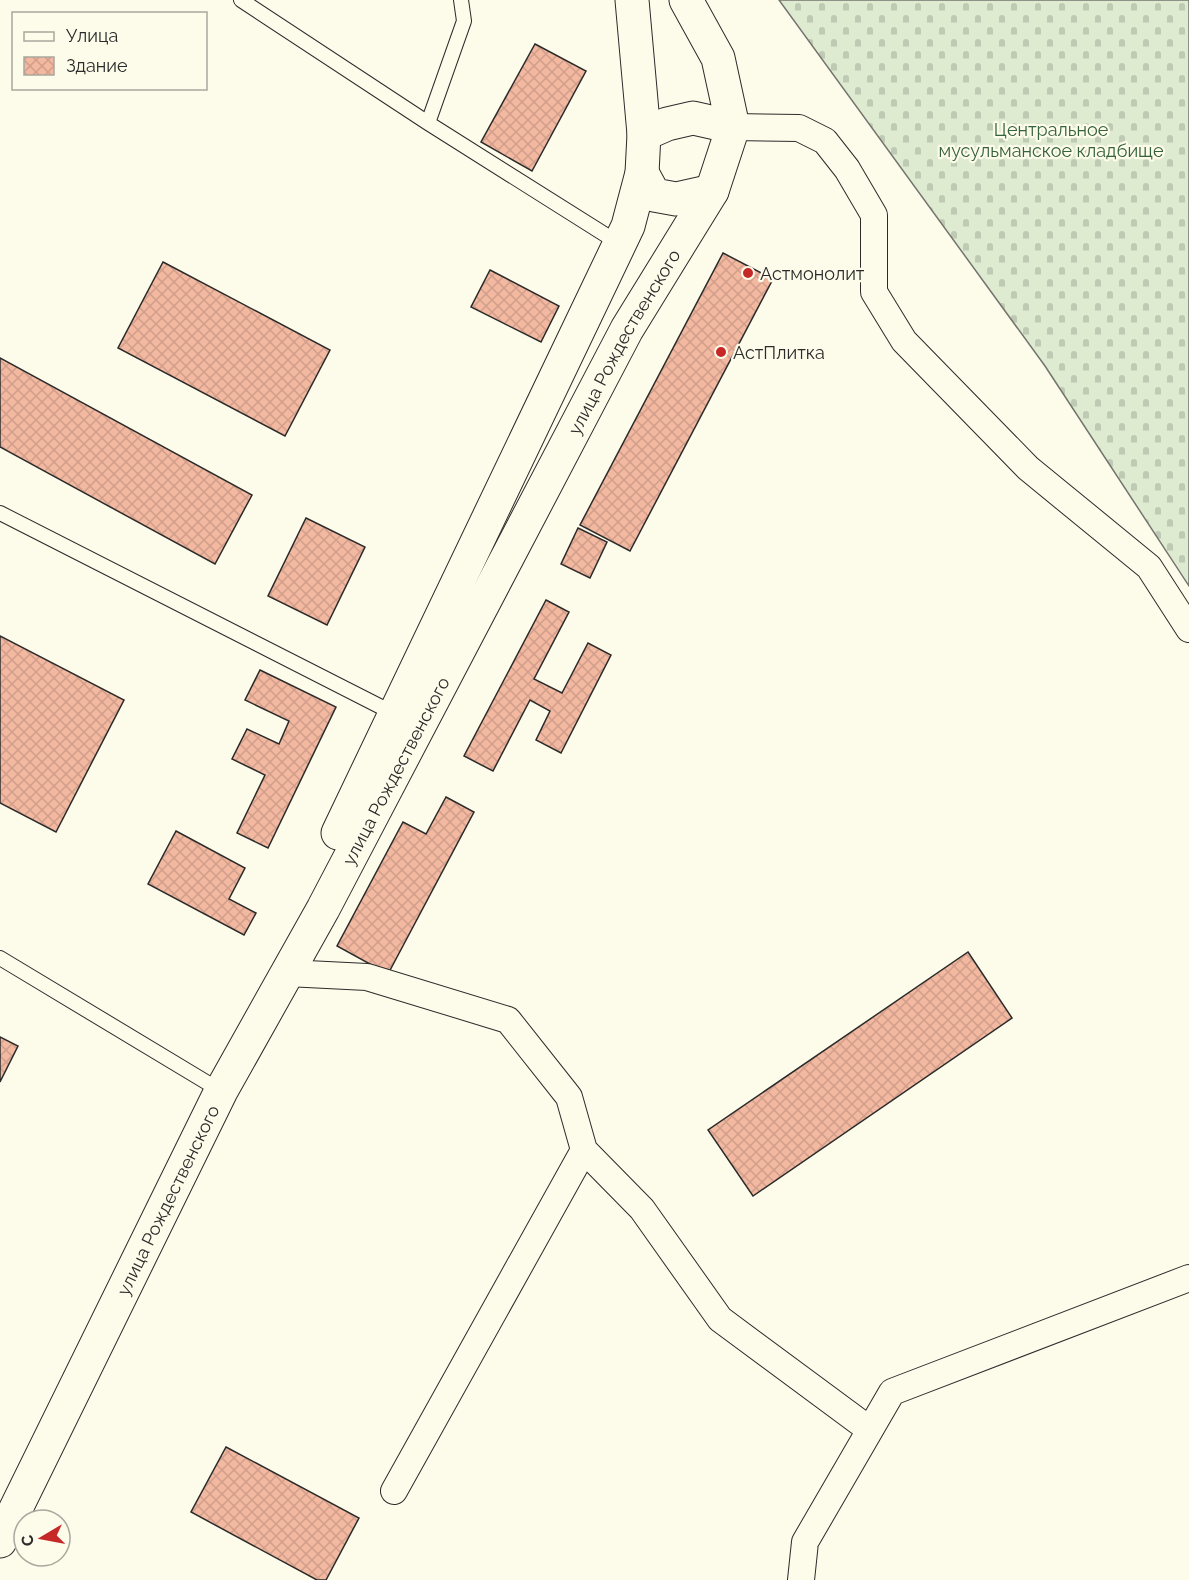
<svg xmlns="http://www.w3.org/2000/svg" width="1189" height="1580" font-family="Raleway,sans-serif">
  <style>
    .cemetery { fill: url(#cemetery-stones); stroke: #74746e; stroke-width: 1.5 }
    .building { fill: url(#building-cross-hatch); stroke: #2b2b2b; stroke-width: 1.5 }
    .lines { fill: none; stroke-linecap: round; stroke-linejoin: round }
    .service-casing { stroke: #2b2b2b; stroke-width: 16 }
    .minor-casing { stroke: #2b2b2b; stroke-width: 28 }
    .secondary-casing { stroke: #2b2b2b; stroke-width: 35 }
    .service { stroke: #fdfbea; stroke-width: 14 }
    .minor { stroke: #fdfbea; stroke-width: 26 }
    .secondary { stroke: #fdfbea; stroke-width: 33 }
    .poi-dot { fill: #c62828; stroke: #fdfbea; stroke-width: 2 }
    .labels { text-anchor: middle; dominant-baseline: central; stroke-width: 4.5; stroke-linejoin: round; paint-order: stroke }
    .park-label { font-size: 18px; fill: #34623c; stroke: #fdfbea }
    .poi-label { font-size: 18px; fill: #2b2b2b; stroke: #fdfbea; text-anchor: start }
    .street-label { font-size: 18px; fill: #2b2b2b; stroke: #fdfbea }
  </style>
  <defs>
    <pattern id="cemetery-stones" width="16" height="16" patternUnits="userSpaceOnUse" patternTransform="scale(1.5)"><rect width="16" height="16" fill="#deebd1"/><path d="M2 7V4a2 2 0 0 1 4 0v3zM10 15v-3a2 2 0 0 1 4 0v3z" fill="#bfcab4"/></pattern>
    <pattern id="building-cross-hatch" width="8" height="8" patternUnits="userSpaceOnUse" patternTransform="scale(1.5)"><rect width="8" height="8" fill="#f2b8a0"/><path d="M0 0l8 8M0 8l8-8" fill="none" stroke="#d09e8a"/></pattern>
  </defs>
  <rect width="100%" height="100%" fill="#fdfbea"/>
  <path class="cemetery" d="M779,0H1189V586L1045,366Z"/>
  <path class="building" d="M535,44L586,71L532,171L481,142Z
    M723,253L773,279L630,551L580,525Z
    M163,262L330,350L285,436L118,348Z
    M490,270L559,306L541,342L471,307Z
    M0,358L252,495L215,564L0,447Z
    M306,518L365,547L327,625L268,596Z
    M578,528L607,542L590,578L561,564Z
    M546,600L569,612L534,679L562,693L588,643L611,655L561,753L536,740L550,711L530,700L493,771L464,756Z
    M0,636L124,700L56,832L0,803Z
    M260,670L336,707L268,848L237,833L265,775L232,759L247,729L279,744L289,721L245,700Z
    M446,797L474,812L388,974L337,946L403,822L426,834Z
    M176,831L245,868L229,899L256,913L244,935L148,884Z
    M968,952L1012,1018L753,1196L708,1130Z
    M0,1037L18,1046L0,1082Z
    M226,1447L359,1518L326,1580H317L191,1512Z"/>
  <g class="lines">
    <g class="service-casing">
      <path id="service" d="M241,0L428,123L620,244
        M428,123L464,21L461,0
        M0,513L395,714
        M0,958L221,1091"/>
    </g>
    <g class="minor-casing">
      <path id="minor" d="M733,127L799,128L825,141L847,169L874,215V292L904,341L1028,468L1149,567L1189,629
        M287,973L367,977L508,1020L569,1097L584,1150L642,1209L720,1319L870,1430
        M394,1491L584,1150
        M801,1580L805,1542L892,1392L1189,1278"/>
    </g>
    <g class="secondary-casing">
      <g id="secondary">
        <path d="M644,134L667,124L693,118L733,127"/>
        <path d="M642,173L654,195L676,199L712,191"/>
        <path d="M338,833L628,226L642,173L644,134L632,0"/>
        <path id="s1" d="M0,1541L221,1091L323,909L627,329L712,191L733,127L718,58L686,0"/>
      </g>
    </g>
    <use href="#service" class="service"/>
    <use href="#minor" class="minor"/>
    <use href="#secondary" class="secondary"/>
  </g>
  <g class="poi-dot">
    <circle cx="748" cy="273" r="6"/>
    <circle cx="721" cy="352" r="6"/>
  </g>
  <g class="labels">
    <g class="park-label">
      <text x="1051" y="129">Центральное<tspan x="1051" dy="21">мусульманское кладбище</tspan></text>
    </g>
    <g class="poi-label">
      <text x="760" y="273">Астмонолит</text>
      <text x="733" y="352">АстПлитка</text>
    </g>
    <g class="street-label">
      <text stroke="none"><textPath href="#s1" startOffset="1352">улица Рождественского</textPath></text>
      <text stroke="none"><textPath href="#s1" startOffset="866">улица Рождественского</textPath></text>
      <text stroke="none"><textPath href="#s1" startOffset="380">улица Рождественского</textPath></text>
    </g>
  </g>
  <rect x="12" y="12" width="195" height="78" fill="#fdfbea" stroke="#a9a89e" stroke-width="1.5"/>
  <rect x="24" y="32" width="30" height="9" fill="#fdfbea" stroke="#a9a89e" stroke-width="1.5"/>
  <text x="66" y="42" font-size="18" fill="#2b2b2b">Улица</text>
  <rect x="24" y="57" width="30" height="18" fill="url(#building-cross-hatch)" stroke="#a9a89e" stroke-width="1.5"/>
  <text x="66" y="72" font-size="18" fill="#2b2b2b">Здание</text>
  <g transform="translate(42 1538) rotate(260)"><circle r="28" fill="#fdfbea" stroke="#a9a89e" stroke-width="1.5"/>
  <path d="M0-4.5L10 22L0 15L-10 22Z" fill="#c62828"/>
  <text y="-9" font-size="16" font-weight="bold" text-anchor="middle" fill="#2b2b2b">С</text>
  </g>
</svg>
